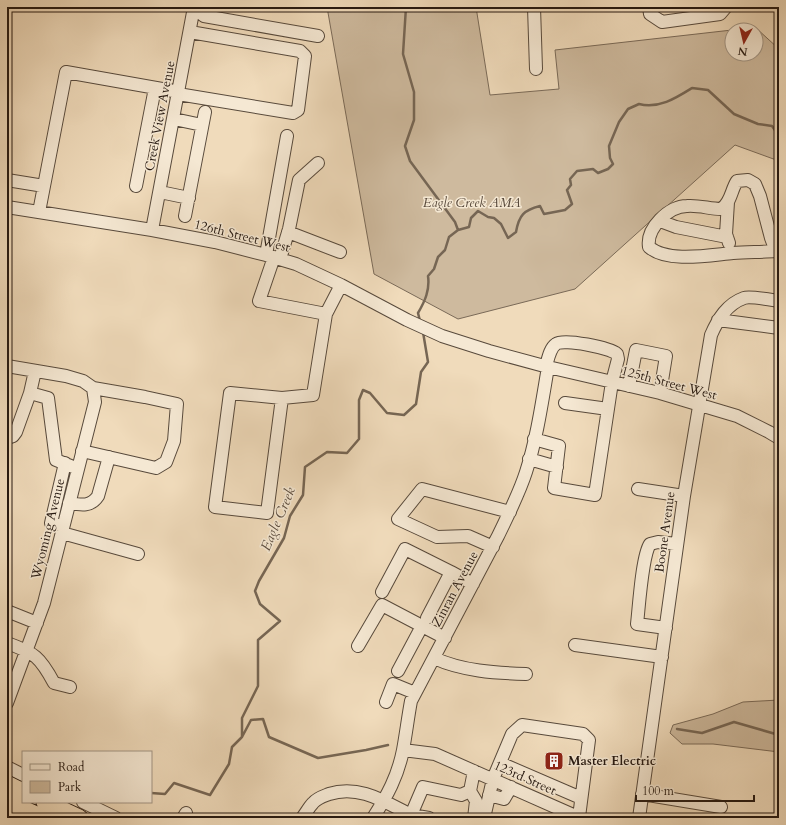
<svg xmlns="http://www.w3.org/2000/svg" width="786" height="825" font-family="Cardo,serif">
  <style>
    .green { fill: #ceba9e; stroke: #7a6a58 }
    .lines { fill: none; stroke-linecap: round; stroke-linejoin: round }
    .stream { stroke: #766654; stroke-width: 2.5 }
    .minor-casing { stroke: #584a3c; stroke-width: 14 }
    .highway-casing { stroke: #261911; stroke-width: 19 }
    .minor { stroke: #f5e8d3; stroke-width: 12 }
    .highway { stroke: #f0dbbb; stroke-width: 17 }
    .labels { text-anchor: middle; dominant-baseline: central; stroke-width: 3; stroke-linejoin: round; paint-order: stroke }
    .street-label { font-size: 13px; fill: #261911; stroke: #f5e8d3 }
    .park-label { font-size: 13px; font-style: italic; fill: #58493b; stroke: #f5e8d3 }
    .poi-label { font-size: 13px; font-weight: bold; fill: #261911; stroke: #f5e8d3; text-anchor: start }
    .water-label { font-size: 14px; font-style: italic; fill: #5b4c3e; stroke: #f5e8d3 }
  </style>
  <rect width="100%" height="100%" fill="#f0dbbb"/>
  <filter id="stains"><feTurbulence type="fractalNoise" baseFrequency=".005" numOctaves="4"/><feColorMatrix values="0 0 0 0 .2 0 0 0 0 .09 0 0 0 0 .02 0 0 0 .5 -.17"/></filter>
  <radialGradient id="worn" r=".72"><stop offset=".6" stop-color="#630" stop-opacity="0"/><stop offset="1" stop-color="#630" stop-opacity=".3"/></radialGradient>
  <path class="green" d="M327,7H476L490,95L559,89L555,50L732,30V54H756V30H736L756,28L779,49V161L735,145L575,289L458,319L374,274Z
    M779,700V752L713,744H682L670,733L673,725L713,714L743,702Z"/>
  <g class="lines">
    <path class="stream" d="M406,7L403,54L414,92V120L405,146L410,161L455,222L458,230
      M420,321L418,313C425,301 430,290 428,276L434,269L438,257L445,250L449,237L458,230L469,227L471,218L478,211L488,217L494,218L501,224L508,238L516,232C519,215 524,210 540,206L544,214L565,210L572,204L567,190L571,185L570,179L577,171L593,169L598,173L608,169L613,164L610,158L609,146L619,122L628,109L639,104C659,109 676,98 692,88L708,90L734,114L758,124L772,126L779,136
      M677,729L702,733L734,722L779,735
      M242,737V718L258,686V640L280,621L260,604L255,591L259,581L284,538L290,516L303,495L305,467L327,452L347,453L359,439V400L363,390L370,393L387,413L404,415L416,404L421,372L428,362L423,332
      M151,793L165,794L174,783L210,795L229,764L232,747L242,737L251,720L263,719L269,737L318,758L366,750L388,745"/>
    <g class="minor-casing">
      <path id="minor" d="M534,7L536,69
        M649,7L650,14L662,22L720,14L726,7
        M195,9L204,16L318,36
        M178,94L293,113L298,110L305,56L300,51L190,32
        M174,119L202,125
        M7,180L44,186
        M136,186L155,88
        M160,192L189,198
        M728,202L726,234L729,243
        M7,207L152,230L215,242L266,255L296,264L341,285L407,320L442,336L489,351L548,367L660,393L737,416L769,432L779,438
        M39,212L66,72L179,92
        M185,216L205,112
        M660,221L676,227L727,237
        M152,230L194,7
        M288,232L340,252
        M776,251L771,238L760,196L755,184L748,180L737,181C731,190 731,203 721,209C710,209 699,205 687,206C669,206 646,228 649,247C667,263 710,255 733,253C747,252 762,252 776,251L779,252
        M266,255L287,136
        M274,257L259,301L326,314
        M280,259L289,229L299,180L318,163
        M718,320L779,328
        M7,366L66,376L83,381L93,388L95,402L44,603L7,703
        M35,371L30,393L48,398L56,460L78,469
        M629,386L636,350L666,356L660,393
        M282,398L230,393L215,507L267,513L282,398L313,395L326,314L341,285
        M565,403L608,409
        M7,438L13,436L16,432L30,393
        M534,439L559,446L554,488L595,495L612,382L618,359L617,354C610,348 564,338 556,344C550,348 548,359 546,366
        M82,451L156,468L166,462L174,441L177,404L145,397L93,388
        M529,459L557,467
        M638,489L684,496
        M69,503C81,505 91,507 98,496L109,457
        M63,526L51,523L65,463
        M62,533L138,554
        M493,547L468,536L437,537L398,519L422,489L510,512
        M382,592L405,549L451,572
        M7,611L37,623
        M427,618L451,572L473,584
        M666,628L637,624C639,607 642,556 650,544L658,542L677,544
        M7,643C35,653 40,657 54,683L70,687
        M575,645L662,657
        M358,646L382,605L422,626
        M434,658C462,671 495,673 526,674
        M398,671L422,626L445,638
        M386,702L393,684L415,693
        M403,750L435,754L580,818
        M500,763L581,798
        M7,767L23,775
        M642,794L721,807
        M489,795L504,799L511,787
        M83,802L116,818
        M183,818L186,813
        M302,818C306,813 309,807 313,803C317,798 324,796 329,794C359,784 385,802 411,815L423,787L461,795L470,791
        M373,818C387,796 398,776 403,750C406,734 408,717 411,701L498,536C508,515 519,494 526,472C537,438 542,402 548,367
        M411,818V815L429,818
        M474,818L476,801L470,791L474,771
        M484,818L493,779L512,734L522,725L583,734L589,740L579,817
        M639,818L684,496L711,335C718,319 727,304 744,298C750,296 772,300 779,301"/>
    </g>
    <g class="highway-casing">
      <path id="highway" d="M7,784L23,792
        M7,802L43,818
        M45,802L79,818"/>
    </g>
    <use href="#minor" class="minor"/>
    <use href="#highway" class="highway"/>
  </g>
  <defs>
    <g id="building-square" transform="scale(1)"><rect x="-9" y="-9" width="18" height="18" rx="4" fill="#8f2418" stroke="#f5e8d3"/><path d="M-4-6H4V6H1V3H-1V6H-4ZM-2.5-4.3h1.7v1.8h-1.7ZM.8-4.3h1.7v1.8H.8ZM-2.5-1h1.7V.8h-1.7ZM.8-1h1.7V.8H.8Z" fill="#fff"/></g>
  </defs>
  <g fill-rule="evenodd">
    <use href="#building-square" x="554" y="761"/>
  </g>
  <g class="labels">
    <g class="street-label">
      <text transform="translate(160 116) rotate(-79)">Creek View Avenue</text>
      <text transform="translate(242 236) rotate(14)">126th Street West</text>
      <text transform="translate(669 383) rotate(15)">125th Street West</text>
      <text transform="translate(48 529) rotate(-76)">Wyoming Avenue</text>
      <text transform="translate(665 532) rotate(-82)">Boone Avenue</text>
      <text transform="translate(455 589) rotate(-62)">Zinran Avenue</text>
      <text transform="translate(525 778) rotate(24)">123rd Street</text>
    </g>
    <g class="park-label">
      <text x="472" y="203">Eagle Creek AMA</text>
    </g>
    <g class="poi-label">
      <text x="568" y="761">Master Electric</text>
    </g>
    <g class="water-label">
      <text transform="translate(278 519) rotate(-67)">Eagle Creek</text>
    </g>
  </g>
  <rect width="786" height="825" fill="none" stroke="#f0dbbb" stroke-width="24"/>
  <rect x="8" y="8" width="770" height="809" fill="none" stroke="#261911" stroke-width="2"/>
  <rect x="12" y="12" width="762" height="801" fill="none" stroke="#261911"/>
  <rect x="22" y="751" width="130" height="52" fill="#f5e8d3" stroke="#a29585"/>
  <rect x="30" y="764" width="20" height="6" fill="#f5e8d3" stroke="#a29585"/>
  <text x="58" y="771" font-size="12" fill="#261911">Road</text>
  <rect x="30" y="781" width="20" height="12" fill="#ceba9e" stroke="#a29585"/>
  <text x="58" y="791" font-size="12" fill="#261911">Park</text>
  <g transform="translate(744 42) rotate(188)"><circle r="19" fill="#f5e8d3" stroke="#a29585"/>
  <path d="M0-3L7 15L0 10L-7 15Z" fill="#8f2418"/>
  <text y="-6" font-size="11" font-weight="bold" text-anchor="middle" fill="#261911">N</text>
  </g>
  <path d="M636 795v6h118v-6" fill="none" stroke="#261911" stroke-width="2"/>
  <text x="642" y="795" font-size="12" fill="#261911" stroke="#f5e8d3" stroke-width="3" paint-order="stroke">100 m</text>
  <rect width="100%" height="100%" filter="url(#stains)"/>
  <rect width="100%" height="100%" fill="url(#worn)"/>
</svg>
